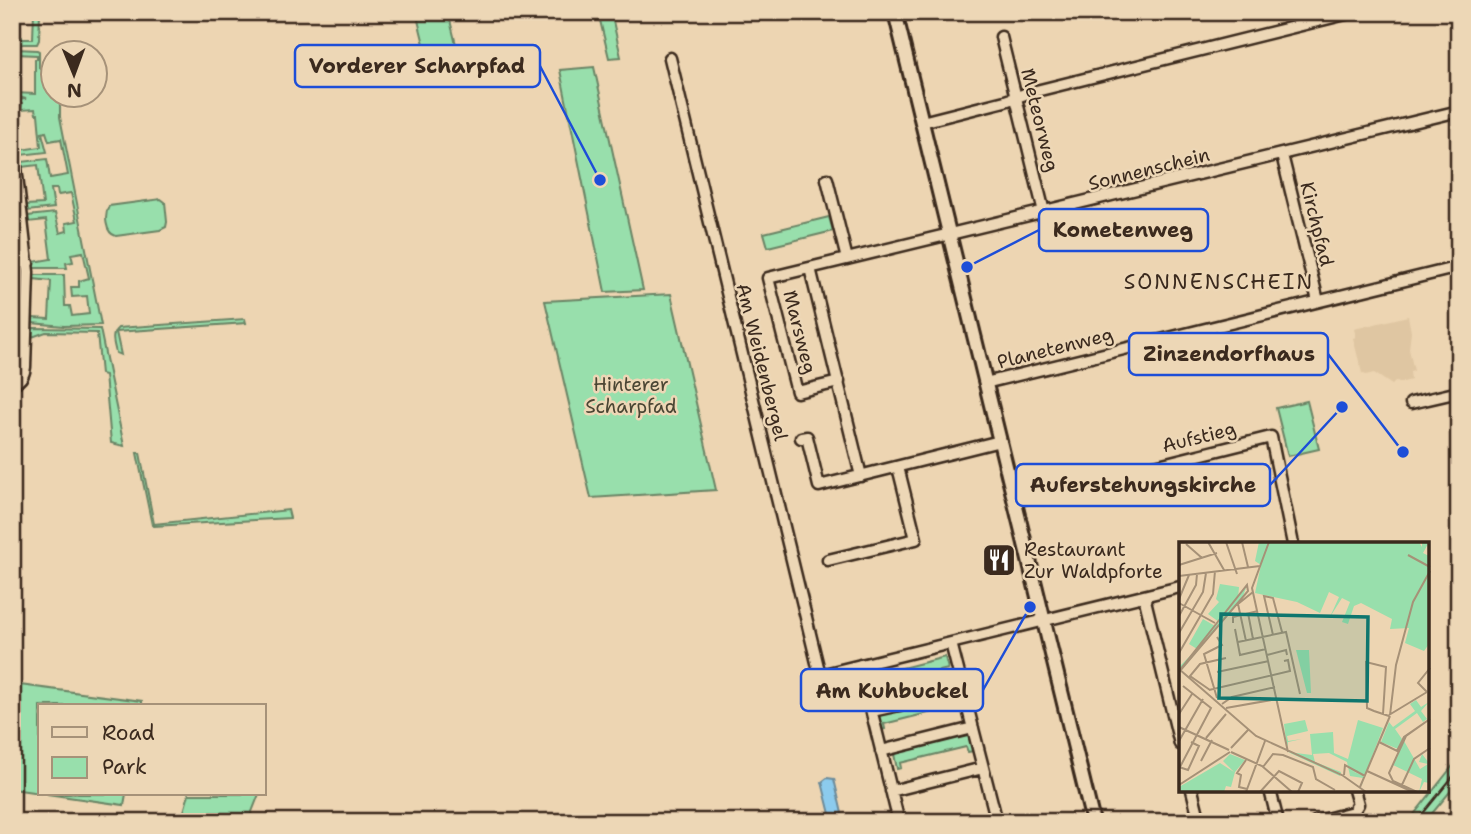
<svg xmlns="http://www.w3.org/2000/svg" width="1471" height="834" font-family="'Shantell Sans',sans-serif">
  <style>
    .built { fill: #dfc6a2 }
    .green { fill: #98dfac; stroke: #6a8465; stroke-width: 2 }
    .water { fill: #8ccbed; stroke: #6c8b9a; stroke-width: 2 }
    .lines { fill: none; stroke-linecap: round; stroke-linejoin: round }
    .minor-casing { stroke: #3b2a1e; stroke-width: 15 }
    .tertiary-casing { stroke: #3b2a1e; stroke-width: 18 }
    .minor { stroke: #edd7b6; stroke-width: 10 }
    .tertiary { stroke: #edd7b6; stroke-width: 12 }
    .tram { stroke: #3b2a1e; stroke-width: 2 }
    .labels { text-anchor: middle; dominant-baseline: central; stroke-width: 5; stroke-linejoin: round; paint-order: stroke }
    .street-label { font-size: 19px; fill: #3b2a1e; stroke: #edd7b6 }
    .park-label { font-size: 19px; fill: #494533; stroke: #edd7b6 }
    .poi-label { font-size: 19px; fill: #3b2a1e; stroke: #edd7b6; text-anchor: start }
    .neighbourhood-label { font-size: 21px; letter-spacing: 2px; fill: #3b2a1e; stroke: #edd7b6 }
    .inset-road { fill: none; stroke: #a69177; stroke-width: 2 }
    .view { fill: #0f766e; fill-opacity: 0.15; stroke: #0f766e; stroke-width: 3.5 }
    .inset-edge { fill: none; stroke: #3b2a1e; stroke-width: 3.5 }
    .leader { fill: none; stroke: #1d4ed8; stroke-width: 2.5 }
    .callout-dot { fill: #1d4ed8; stroke: #edd7b6; stroke-width: 2.5 }
    .callout { fill: #edd7b6; stroke: #1d4ed8; stroke-width: 2.5 }
    .callout-label { font-size: 21px; text-anchor: middle; font-weight: bold; fill: #3b2a1e }
  </style>
  <rect width="100%" height="100%" fill="#edd5b2"/>
  <filter id="ink" filterUnits="userSpaceOnUse"><feTurbulence type="fractalNoise" baseFrequency=".0143" numOctaves="2"/><feDisplacementMap in="SourceGraphic" scale="14" xChannelSelector="R" yChannelSelector="G"/><feConvolveMatrix kernelMatrix="1 2 1 2 8 2 1 2 1" color-interpolation-filters="sRGB"/></filter>
  <g filter="url(#ink)">
    <path class="built" d="M1408,316L1411,332L1409,349L1414,371L1410,372L1411,380L1399,383L1396,381L1392,385L1374,373L1366,375L1362,373L1353,338L1356,337L1354,329Z"/>
    <path class="green" d="M34,12H40L39,40L37,44H16V36L22,37V39H33Z
      M416,12H448L463,73L432,76Z
      M598,12H611L621,57L609,58Z
      M16,49L37,50L39,51V68H43L44,65H52V94L60,95V117L101,325L64,326L32,323L33,318L49,319L51,281L34,279V275H64L65,306H70L72,316L89,314L87,296L72,297L71,287H79V281L89,278L83,252L71,254L73,262L66,263L67,268H33V262L51,259L46,220L28,222V216L55,213L60,233L67,231L66,223L77,221L71,193L58,195L57,189H51L54,208L27,211L26,205L43,204L38,165L22,167L21,162L47,159L50,178L68,175L61,139L49,141L46,132L42,133L47,152L21,155L20,150L41,147L38,114H36L35,109L21,110L22,104L16,102V100L26,99L15,96V93L35,94V59H37V55L16,54Z
      M594,67L643,290L605,292L560,70Z
      M161,199L165,202L167,222L166,227L160,230L116,236C105,233 104,215 109,206Z
      M829,217L833,231L768,247L764,233Z
      M671,294L716,490L591,498L545,301Z
      M245,319L246,323L116,332L121,355L116,353C114,344 110,335 118,328Z
      M33,328L100,329L124,446L111,443L105,375L101,374L97,333L46,332L32,337Z
      M12,339L19,341L18,369L15,376H12Z
      M1307,401L1319,449L1288,456L1276,408Z
      M137,453H140L154,524L288,510L290,518L154,526L152,525Z
      M945,657L948,669L878,686L875,675Z
      M12,684L142,701V706H40V793L12,789Z
      M953,696L956,706L884,724L885,729L882,730L878,715Z
      M969,735L973,751L968,752L966,747L900,763L901,768L897,769L894,754Z
      M1459,758V781L1425,822H1408Z
      M47,794H126L124,805Z
      M189,794H259L248,822H181Z"/>
    <path class="water" d="M827,778L834,779L844,822H832L822,782Z"/>
    <g class="lines">
      <g class="minor-casing">
        <path id="minor" d="M1001,37L1044,212
          M670,58L820,675L1180,587
          M922,122L1005,101L1028,93L1354,12
          M12,132L28,272L25,367C24,375 21,381 12,383
          M1282,155L1318,301
          M827,179L847,259
          M12,264L28,263
          M810,268L861,476
          M839,382L797,392L768,278L1459,111
          M985,383L1459,267
          M1411,403L1459,392
          M801,438L807,437L819,486L1000,441
          M1014,501L1271,437L1293,544
          M1459,526V528
          M828,560L916,539L898,467
          M1144,596L1180,744
          M951,643L997,822
          M860,665L899,822
          M872,711L964,691
          M881,751L973,728
          M1192,790L1200,822
          M1270,790L1278,822
          M891,791L983,768
          M1315,822L1353,812L1358,804L1354,790"/>
      </g>
      <g class="tertiary-casing">
        <path id="tertiary" d="M895,12L1093,822"/>
      </g>
      <use href="#minor" class="minor"/>
      <use href="#tertiary" class="tertiary"/>
      <path class="tram" d="M1416,822L1459,769"/>
    </g>
  </g>
  <defs>
    <g id="restaurant-square" transform="scale(1.75)"><rect x="-9" y="-9" width="18" height="18" rx="4" fill="#3b2a1e" stroke="#edd7b6"/><path d="M-5-6h1v4h1v-4h1v4h1v-4h1v5L-1.5 .5V6h-2V.5L-5-1ZM5-6V6H3V1.5H1.5Q1.5-4 5-6Z" fill="#fff"/></g>
  </defs>
  <g fill-rule="evenodd">
    <use href="#restaurant-square" x="999" y="560"/>
  </g>
  <g class="labels">
    <g class="street-label">
      <text transform="translate(1040 120) rotate(76)">Meteorweg</text>
      <text transform="translate(1149 169) rotate(-14)">Sonnenschein</text>
      <text transform="translate(1317 224) rotate(76)">Kirchpfad</text>
      <text transform="translate(800 332) rotate(76)">Marsweg</text>
      <text transform="translate(1055 348) rotate(-14)">Planetenweg</text>
      <text transform="translate(762 362) rotate(76)">Am Weidenbergel</text>
      <text transform="translate(1199 437) rotate(-14)">Aufstieg</text>
    </g>
    <g class="park-label">
      <text x="631" y="384">Hinterer<tspan x="631" dy="22">Scharpfad</tspan></text>
    </g>
    <g class="poi-label">
      <text x="1024" y="549">Restaurant<tspan x="1024" dy="22">Zur Waldpforte</tspan></text>
    </g>
    <g class="neighbourhood-label">
      <text x="1219" y="282">SONNENSCHEIN</text>
    </g>
  </g>
  <g transform="translate(1179 542)">
    <rect width="250" height="250" fill="#edd5b2"/>
    <path d="M80,0H240L243,5V0H250L244,11L250,14V102L245,109L226,101L230,86L211,87L213,77L182,61L175,64L169,82L163,80L171,60L163,56L151,75L160,55L150,50L141,71L118,60L76,51L82,23L76,19ZM41,42L60,45L59,57L40,80L29,72L40,60L37,57ZM68,43L63,57L3,127L0,125L18,107L10,102L24,77L36,84L32,90ZM117,108H130L132,151H128ZM237,158L242,165L250,160L242,169L248,177L244,180L238,171L216,187L223,197L219,207L202,200L210,180L214,185L236,169L231,162ZM126,178L129,189L108,194L109,199L123,197L109,200L108,207L105,182ZM179,178L204,186L186,233L173,229L185,234L183,244L184,236L171,234L168,220L150,211L134,212L136,220L162,230L161,234L109,210L133,213L131,192L154,190L155,211L169,217ZM225,199L241,227L249,222L240,220L243,212L250,221V241L245,240L240,250L243,237L214,223ZM51,212L66,218L56,230L52,245L47,244L45,250H0V245L41,221L55,230L44,219Z" fill="#98dfac"/>
    <path class="inset-road" d="M29,0L45,28M47,0L58,32M63,0L69,25M90,0L73,46L109,210M7,2L23,16M229,13L251,25M0,23L38,11M0,34L81,24M0,57L10,33M0,61L36,81M69,71L74,97M0,74L17,43L18,32M54,81V75L79,69M56,87L61,113L87,107M0,91L24,50L27,31M94,93L85,54L94,56L103,90M67,99L59,62L74,50M59,100L107,90L121,152M0,111L34,52L36,29M88,113L107,108L108,113M0,127L77,194L163,233L187,250M0,129L68,43L69,49L0,130M38,130L90,119M30,148L111,129L109,118L105,119M31,148L11,134L21,122L47,116M248,150L239,141L251,126M38,156L25,112L43,103L38,95M43,162L53,155L96,145M47,166L98,157M0,172L13,152M204,172L207,125L187,120L188,166L195,169L210,174M210,173L248,150M211,173L217,123L234,60L251,29M0,185L50,208M27,196L47,172M0,199L24,157M200,200L218,209L225,195L251,177M52,206L69,188M52,210L83,224L113,250M67,218L58,231L62,233L60,245L68,247M22,219L33,198M0,225L9,228L20,204L12,200M1,225L32,166L4,144M84,225L94,212L104,213L134,225L137,237L156,248M188,229L234,250M165,233L166,223L186,234M0,243L51,210M181,245L211,174M222,245L235,217L251,206M67,250L86,199M81,250L100,229L123,241L119,250M238,250L214,239L210,231L227,194L251,177"/>
    <path class="view" d="M42,72L189,75L188,159L40,156Z"/>
    <rect width="250" height="250" class="inset-edge"/>
  </g>
  <path class="leader" d="M600 180L540 66M967 267L1039 230M1403 452L1328 354M1342 407L1270 485M1030 607L983 690"/>
  <g class="callout-dot">
    <circle cx="600" cy="180" r="7"/>
    <circle cx="967" cy="267" r="7"/>
    <circle cx="1403" cy="452" r="7"/>
    <circle cx="1342" cy="407" r="7"/>
    <circle cx="1030" cy="607" r="7"/>
  </g>
  <g class="callout">
    <rect x="295" y="45" width="245" height="42" rx="7"/>
    <rect x="1039" y="209" width="169" height="42" rx="7"/>
    <rect x="1129" y="333" width="199" height="42" rx="7"/>
    <rect x="1016" y="464" width="254" height="42" rx="7"/>
    <rect x="801" y="669" width="182" height="42" rx="7"/>
  </g>
  <g class="callout-label">
    <text x="417" y="73">Vorderer Scharpfad</text>
    <text x="1123" y="237">Kometenweg</text>
    <text x="1229" y="361">Zinzendorfhaus</text>
    <text x="1143" y="492">Auferstehungskirche</text>
    <text x="892" y="698">Am Kuhbuckel</text>
  </g>
  <rect width="1471" height="834" fill="none" stroke="#edd7b6" stroke-width="42"/>
  <rect x="21" y="21" width="1429" height="792" fill="none" stroke="#3b2a1e" stroke-width="2.5" filter="url(#ink)"/>
  <rect x="38" y="704" width="228" height="91" fill="#edd7b6" stroke="#a69279" stroke-width="2"/>
  <rect x="52" y="727" width="35" height="10" fill="#edd7b6" stroke="#a69279" stroke-width="2"/>
  <text x="102" y="740" font-size="21" fill="#3b2a1e">Road</text>
  <rect x="52" y="757" width="35" height="21" fill="#98dfac" stroke="#a69279" stroke-width="2"/>
  <text x="102" y="774" font-size="21" fill="#3b2a1e">Park</text>
  <g transform="translate(74 74) rotate(179)"><circle r="33" fill="#edd7b6" stroke="#a69279" stroke-width="2"/>
  <path d="M0-5L12 26L0 18L-12 26Z" fill="#3b2a1e"/>
  <text y="-10" font-size="19" font-weight="bold" text-anchor="middle" fill="#3b2a1e">N</text>
  </g>
</svg>
